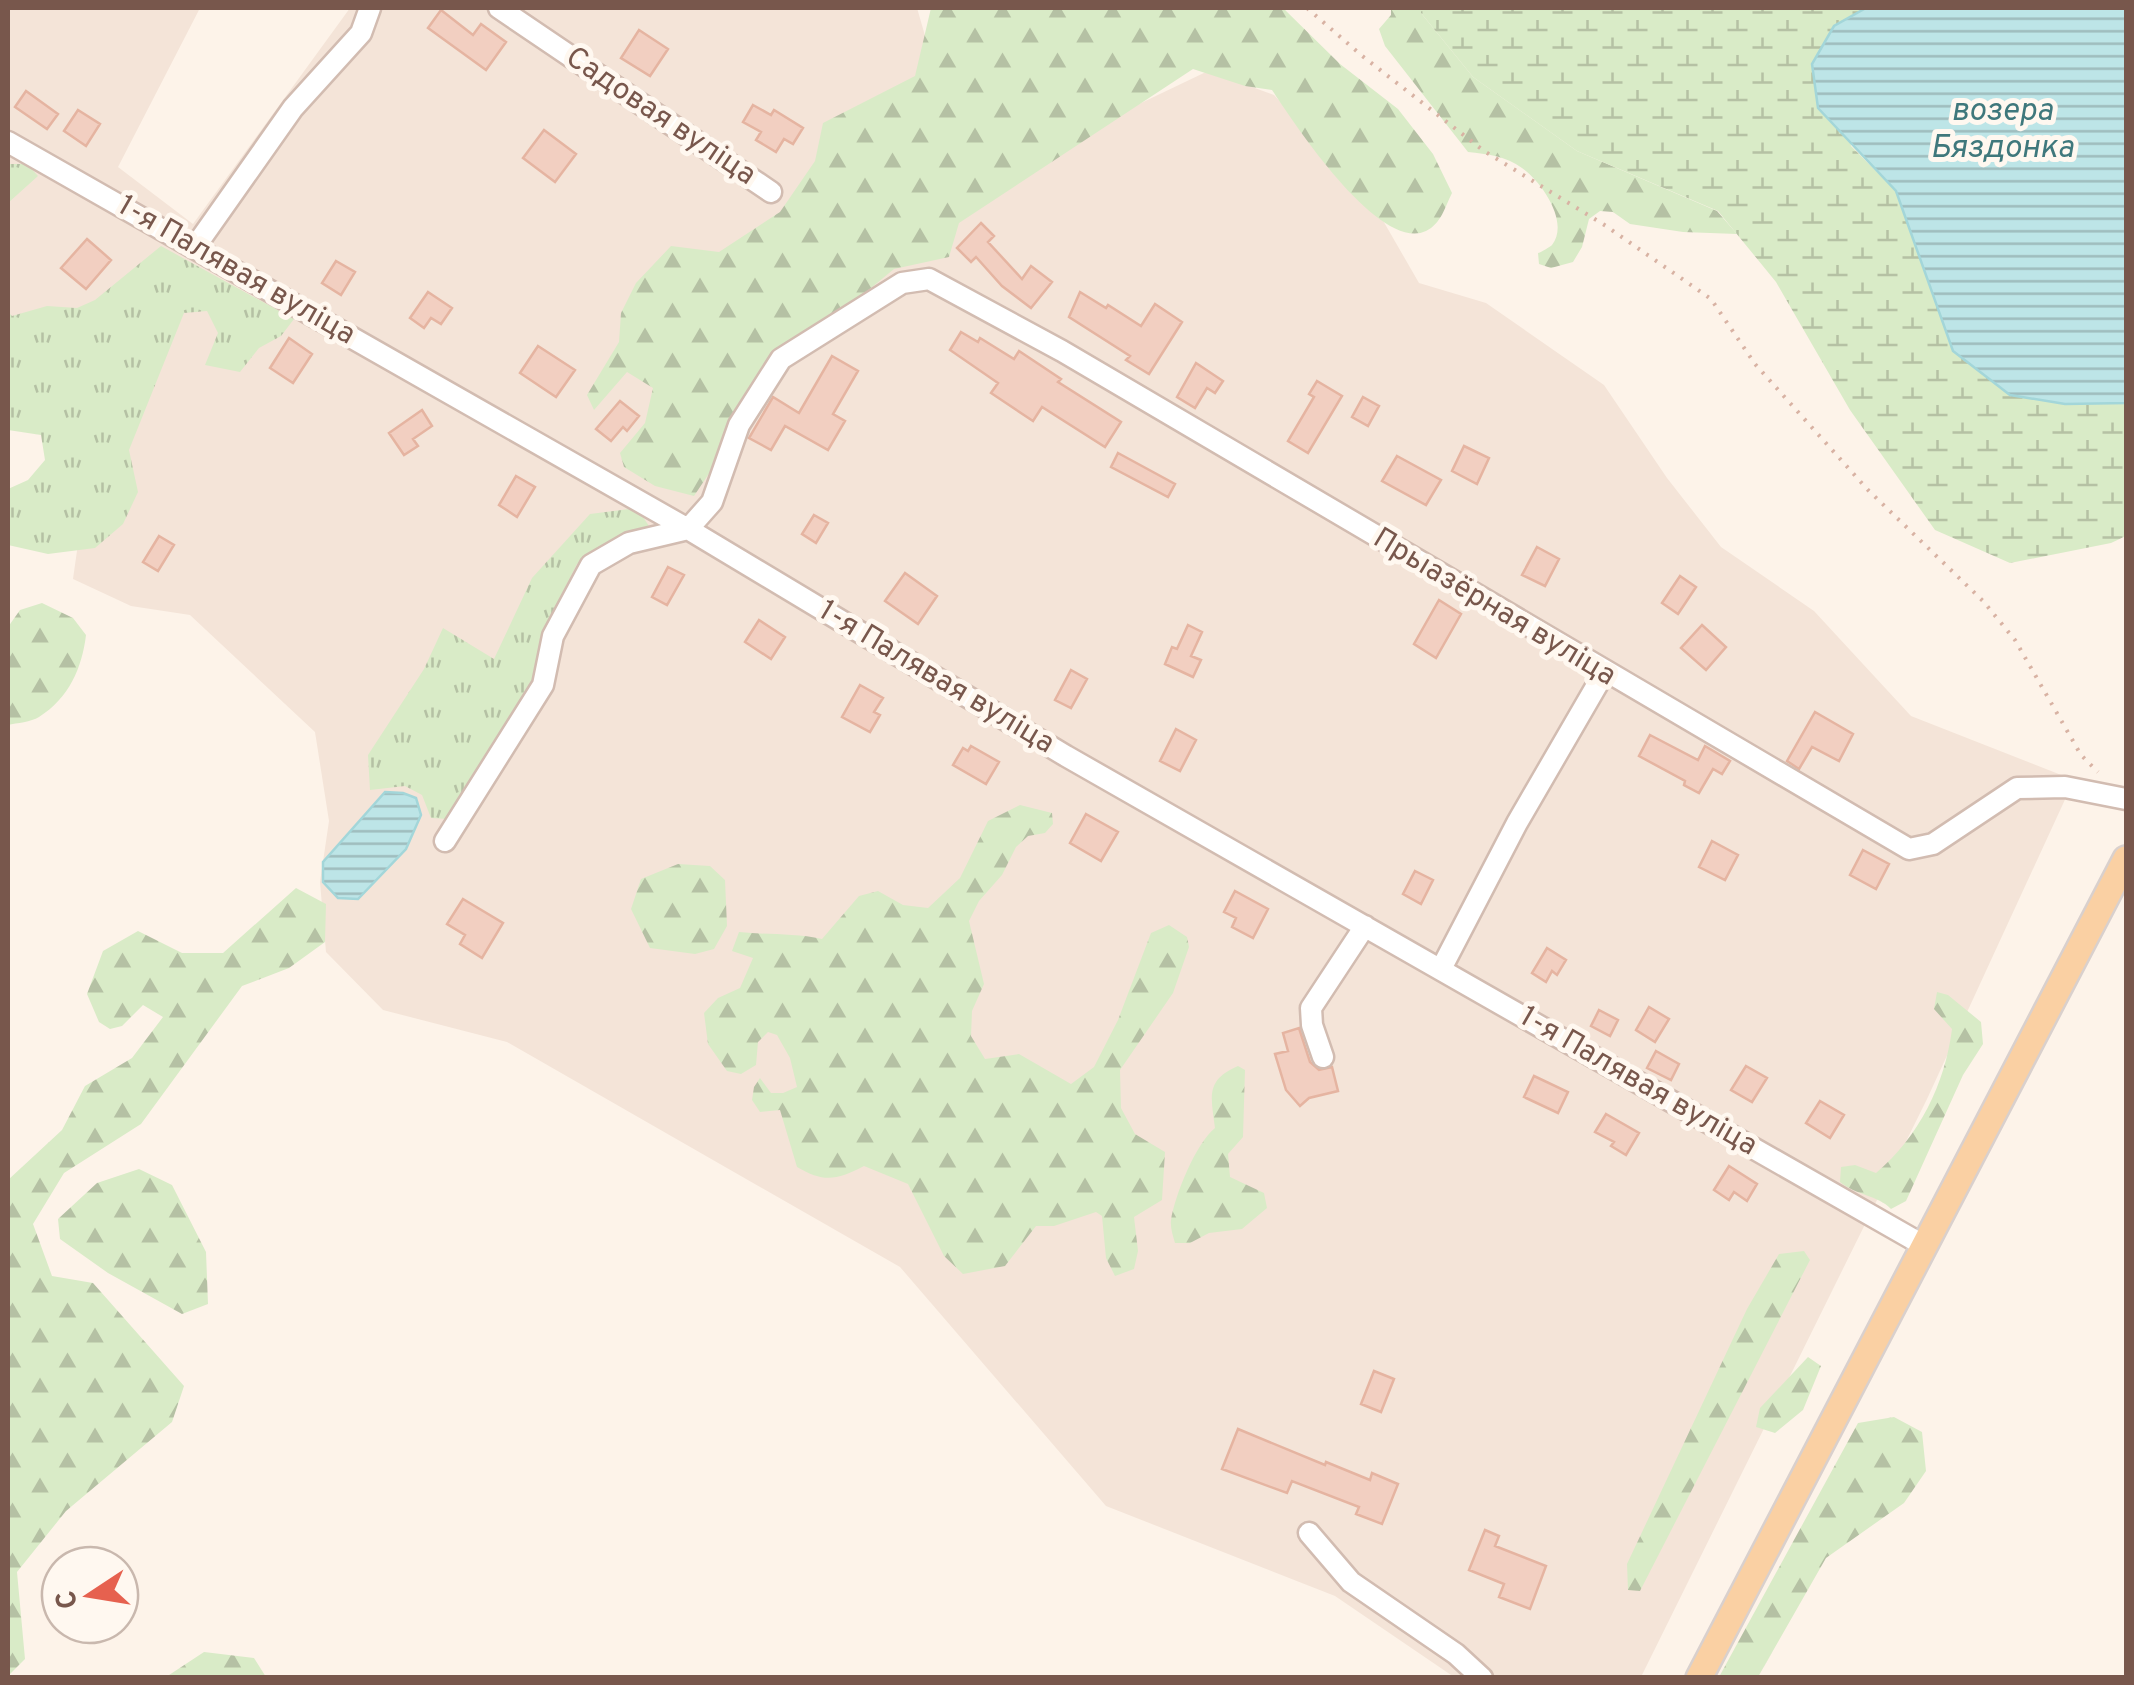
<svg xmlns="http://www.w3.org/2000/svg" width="2134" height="1685" font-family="Overpass,sans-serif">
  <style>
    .residential { fill: #f4e4d8 }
    .grass { fill: url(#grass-tufts) }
    .forest { fill: url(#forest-firs) }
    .wetland { fill: url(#wetland-marsh) }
    .water { fill: url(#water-rules); stroke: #a3d6d9; stroke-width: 2.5 }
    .building { fill: #f2cfc1; stroke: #e5b4a1; stroke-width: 2.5 }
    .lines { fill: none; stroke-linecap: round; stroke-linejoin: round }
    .minor-casing { stroke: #d2bcb1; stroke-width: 25 }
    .major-casing { stroke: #d9d0cd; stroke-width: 30 }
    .path { stroke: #d8b2a3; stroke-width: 4; stroke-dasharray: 2.5 8; stroke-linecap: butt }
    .minor { stroke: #fff; stroke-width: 20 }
    .major { stroke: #fad0a3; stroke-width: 25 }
    .labels { text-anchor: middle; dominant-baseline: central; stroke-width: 10; stroke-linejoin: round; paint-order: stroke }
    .street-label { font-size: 30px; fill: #78574c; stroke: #fff8f0 }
    .water-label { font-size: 32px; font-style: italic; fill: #3f787c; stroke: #fff8f0 }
  </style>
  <defs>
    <pattern id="grass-tufts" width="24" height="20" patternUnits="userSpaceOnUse" patternTransform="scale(2.5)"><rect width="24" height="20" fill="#d9ebc7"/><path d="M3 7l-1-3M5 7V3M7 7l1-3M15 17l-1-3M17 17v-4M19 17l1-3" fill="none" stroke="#b5c1a4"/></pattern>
    <pattern id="forest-firs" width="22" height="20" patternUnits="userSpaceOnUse" patternTransform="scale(2.5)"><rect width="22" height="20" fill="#d9ebc7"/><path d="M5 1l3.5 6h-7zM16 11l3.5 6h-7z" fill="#b5c1a4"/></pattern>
    <pattern id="wetland-marsh" width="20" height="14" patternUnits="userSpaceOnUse" patternTransform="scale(2.5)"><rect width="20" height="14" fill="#d9ebc7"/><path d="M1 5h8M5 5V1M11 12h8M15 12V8" fill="none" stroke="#b5c1a4"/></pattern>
    <pattern id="water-rules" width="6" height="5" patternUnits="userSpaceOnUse" patternTransform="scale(2.5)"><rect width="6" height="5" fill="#bde5e7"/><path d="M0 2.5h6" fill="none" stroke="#9ebcbd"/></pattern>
  </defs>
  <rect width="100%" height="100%" fill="#fdf3e9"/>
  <path class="residential" d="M8,8H200L118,167L193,224L350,8H917L946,108L1116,115L1208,71L1274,95L1370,198L1419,283L1486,303L1604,385L1667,478L1721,547L1814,611L1911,716L2074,780L1927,1099L1641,1677H1454L1335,1596L1106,1506L900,1267L507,1042L383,1010L326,952L320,882L329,821L315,732L190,615L131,606L73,579L97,410L8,338Z"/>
  <path class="grass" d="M8,164H27L38,176L8,203Z
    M161,246L294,319L281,336L259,348L240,372L205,365L218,333L207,311L184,313L129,450L138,492L123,524L95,548L48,554L8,545V489L28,480L45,460L41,435L8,430V312L12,316L47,306L77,308L95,300Z
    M637,508L653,532L632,536L577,564L546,626L532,686L448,819L431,818L422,795L405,786L370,790L368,755L424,669L443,628L494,659L532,578L590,514Z"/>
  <path class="forest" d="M931,8H1283L1340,64L1398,109L1433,154L1452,193C1445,207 1441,224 1426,231C1379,253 1294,123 1272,90L1245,86L1193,69L959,223L949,257L894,269L786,358L694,496L655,486L624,467L620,453L645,423L653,388L627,372L594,410L587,395L619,342L621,313L636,283L671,246L719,252L780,212L815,161L823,123L915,76Z
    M1391,8H1421V13L1473,77L1577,151L1717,211L1737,234L1683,232L1630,224L1613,212L1600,211L1589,219L1582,247L1573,262L1551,268L1539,264L1538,253C1540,253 1551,246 1552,245C1570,222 1541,181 1522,168C1506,156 1487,154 1468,152L1385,46L1379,29L1391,15Z
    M42,603L73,618L86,635C82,668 69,698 39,717C31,722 17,723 8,725V627L20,610Z
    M1020,805L1052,813L1053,824L1045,833L1028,836L1016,847L1002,875L979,901L969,921L984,984L972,1011L971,1036L985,1059L1019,1054L1071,1084L1094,1067L1118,1020L1151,933L1169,925L1187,937L1189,947L1173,993L1120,1070L1121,1108L1135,1134L1165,1152L1162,1200L1134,1217L1138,1251L1134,1269L1115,1276L1106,1258L1102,1216L1096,1212L1054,1226H1036L1005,1266L963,1274L944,1256L908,1184L864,1166C837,1180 824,1183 797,1167L780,1110L760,1112L752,1100L754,1087L760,1078L771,1093H783L797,1087L790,1058L777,1035L768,1032L758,1042L756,1065L741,1074L727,1071L708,1044L704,1013L718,998L740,988L753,958L732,951L739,932C768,935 794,933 822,939L859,896L878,891L903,905L928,908L960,878L988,821Z
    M678,864L710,866L725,880L727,926L714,949L695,954L650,948L631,909L641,879Z
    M296,888L326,904L325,942L289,968L242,986L141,1124L64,1173L33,1224L52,1276L93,1283L184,1386L172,1422L66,1511L17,1572L25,1659L8,1676V1180L62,1130L85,1086L132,1058L163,1017L143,1005L122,1026L110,1029L99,1022L87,994L103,951L138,931L182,953H223Z
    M1937,992L1948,995L1981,1022L1983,1044L1963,1075L1906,1201L1891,1209C1878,1195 1855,1195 1840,1182L1841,1167L1855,1165L1876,1173C1919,1137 1945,1084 1952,1029L1934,1009Z
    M1238,1066L1245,1070L1243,1137L1228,1154L1230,1177L1264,1193L1267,1208L1242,1229L1209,1233L1190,1243H1175C1173,1236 1170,1227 1171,1220C1175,1195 1196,1143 1215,1128C1211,1097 1205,1080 1238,1066Z
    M139,1169L172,1185L206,1252L208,1304L182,1314L108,1273L60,1239L58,1219L97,1183Z
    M1804,1251L1810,1260L1640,1591L1628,1590L1627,1564L1747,1309L1779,1254Z
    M1808,1357L1821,1366L1803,1410L1775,1433L1756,1427L1760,1408Z
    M1894,1417L1922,1432L1926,1471L1904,1503L1826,1558L1758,1677H1719L1858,1423Z
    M204,1652L254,1658L266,1677H166Z"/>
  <path class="wetland" d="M1421,8H1866L1834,26L1851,146L1896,191L1917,244L2065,404L2126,403V536L2111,543L2010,563L1935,530L1850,410L1776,282L1718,211L1577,151L1473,77L1421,13Z"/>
  <path class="water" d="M1866,8H2126V403L2065,404L2010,395L1953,351L1896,191L1818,108L1812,64L1834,26Z
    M385,792L403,793L416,798L421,815L406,849L358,899L338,898L323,882V862Z"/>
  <path class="building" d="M441,10L473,35L481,24L506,42L486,70L428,28Z
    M639,30L668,49L650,76L621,58Z
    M26,91L58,114L47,129L15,107Z
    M753,105L771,115L774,110L803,128L793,144L784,139L776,152L756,140L761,132L743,122Z
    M78,110L100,124L86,146L64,131Z
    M544,130L576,154L555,182L523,158Z
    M981,223L994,236L988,242L1022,279L1031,266L1052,282L1031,308L1002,286L976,257L971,262L957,248Z
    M87,239L111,260L86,289L61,268Z
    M336,261L355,272L341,295L322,283Z
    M428,292L452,308L441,324L431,318L424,328L410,318Z
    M1080,292L1106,308L1108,305L1141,326L1155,304L1182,322L1149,374L1126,360L1130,356L1069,317Z
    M961,332L978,342L980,338L1014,359L1019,351L1061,379L1058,382L1121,422L1105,447L1042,407L1033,421L991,393L998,383L950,350Z
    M289,338L312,354L293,383L270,368Z
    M538,346L575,370L556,397L520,373Z
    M832,356L858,371L833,414L845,421L828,450L785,426L771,450L749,438L773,397L799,413Z
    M1196,363L1223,381L1215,393L1207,388L1195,408L1177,397Z
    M1317,381L1342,396L1308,453L1288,441L1314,397L1309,394Z
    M1363,397L1379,406L1368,426L1352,417Z
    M620,401L639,416L627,431L623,427L611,441L596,429Z
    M422,410L432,426L413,439L418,446L404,455L389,433Z
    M1464,446L1489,458L1477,484L1452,471Z
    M1118,453L1175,484L1168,497L1111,467Z
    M1397,456L1441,480L1426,505L1382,481Z
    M516,476L535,487L517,517L499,505Z
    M814,515L828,523L816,543L802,534Z
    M159,536L174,545L158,571L143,562Z
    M1537,547L1559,559L1545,586L1522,575Z
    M668,567L684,575L667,605L652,597Z
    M905,573L937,596L918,624L885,601Z
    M1680,576L1696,587L1678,614L1662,603Z
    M1439,600L1461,614L1436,658L1414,644Z
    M759,620L785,637L771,659L745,642Z
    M1188,625L1202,632L1191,656L1201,660L1193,677L1165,664L1172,647L1177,649Z
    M1702,625L1726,647L1706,670L1681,648Z
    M1071,670L1087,679L1071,708L1055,700Z
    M860,685L883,698L874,712L880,715L870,732L842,717Z
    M1815,712L1853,734L1839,761L1812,747L1799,769L1787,761Z
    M1176,729L1196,740L1180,771L1160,761Z
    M1650,735L1698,760L1705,746L1730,761L1722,774L1713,769L1699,793L1684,785L1685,781L1639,756Z
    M971,746L999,762L986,784L953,765L963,748L968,751Z
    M1086,814L1118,832L1101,861L1070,843Z
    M1712,841L1738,855L1725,880L1699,867Z
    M1863,850L1889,864L1876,889L1850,875Z
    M1415,871L1433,880L1421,904L1403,894Z
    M1235,891L1268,909L1253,938L1232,927L1236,918L1224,912Z
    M463,899L503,923L482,958L460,944L465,935L447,924Z
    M1547,948L1566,960L1557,975L1552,971L1546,982L1532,973Z
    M1649,1007L1669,1019L1655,1042L1636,1030Z
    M1599,1010L1618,1020L1610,1036L1591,1026Z
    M1299,1028L1310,1062L1319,1070L1332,1067L1338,1091L1309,1098L1300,1106L1286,1090L1275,1054L1288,1051L1283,1033Z
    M1656,1051L1679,1064L1671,1080L1647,1068Z
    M1746,1066L1767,1078L1752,1102L1731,1090Z
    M1534,1076L1568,1092L1558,1113L1524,1097Z
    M1820,1101L1844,1115L1830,1138L1806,1123Z
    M1606,1114L1639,1133L1626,1155L1611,1146L1614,1142L1595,1132Z
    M1729,1166L1757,1184L1747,1201L1734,1192L1729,1200L1714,1190Z
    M1374,1371L1394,1379L1381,1412L1361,1404Z
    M1238,1429L1325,1465L1326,1462L1370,1480L1372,1473L1398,1484L1382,1524L1356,1514L1359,1507L1292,1481L1287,1493L1222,1469Z
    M1485,1530L1499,1536L1495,1546L1546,1566L1530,1609L1499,1597L1504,1584L1469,1570Z"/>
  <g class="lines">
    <g class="minor-casing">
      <path id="minor" d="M499,8L771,192
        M8,142L688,529L1066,756L1923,1245
        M195,247L293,108L361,33L370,8
        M445,841L543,685L553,636L591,565L629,543L688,529L712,502L739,425L781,359L902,283L929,279L1062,351L1909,849L1933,844L2017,788L2065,787L2126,799
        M1441,969L1517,823L1604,673
        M1323,1057L1312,1025L1311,1008L1365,926
        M1309,1533L1351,1582L1456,1654L1482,1678"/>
    </g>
    <g class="major-casing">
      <path id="major" d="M1699,1678L2126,859"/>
    </g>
    <path class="path" d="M1307,8L1361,55L1484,151L1606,226L1711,299L1755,364L1868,490L1983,601L2015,640L2081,755L2098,772"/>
    <use href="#minor" class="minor"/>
    <use href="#major" class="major"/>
  </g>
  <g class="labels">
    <g class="street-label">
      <text transform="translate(660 117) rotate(34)">Садовая вуліца</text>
      <text transform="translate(236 271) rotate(30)">1-я Палявая вуліца</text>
      <text transform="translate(1494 608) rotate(31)">Прыазёрная вуліца</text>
      <text transform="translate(936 678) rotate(31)">1-я Палявая вуліца</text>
      <text transform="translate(1638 1082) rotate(30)">1-я Палявая вуліца</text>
    </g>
    <g class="water-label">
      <text x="2002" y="112">возера<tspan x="2002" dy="37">Бяздонка</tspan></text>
    </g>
  </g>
  <rect width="2134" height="1685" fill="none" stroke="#78574c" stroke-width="20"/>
  <g transform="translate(90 1595) rotate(258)"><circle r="48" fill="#fff8f0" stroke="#c9b8ae" stroke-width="2.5"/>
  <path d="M0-8L18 38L0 25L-18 38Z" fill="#e6614f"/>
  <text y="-15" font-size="28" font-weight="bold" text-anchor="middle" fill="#78574c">С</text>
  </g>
</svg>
